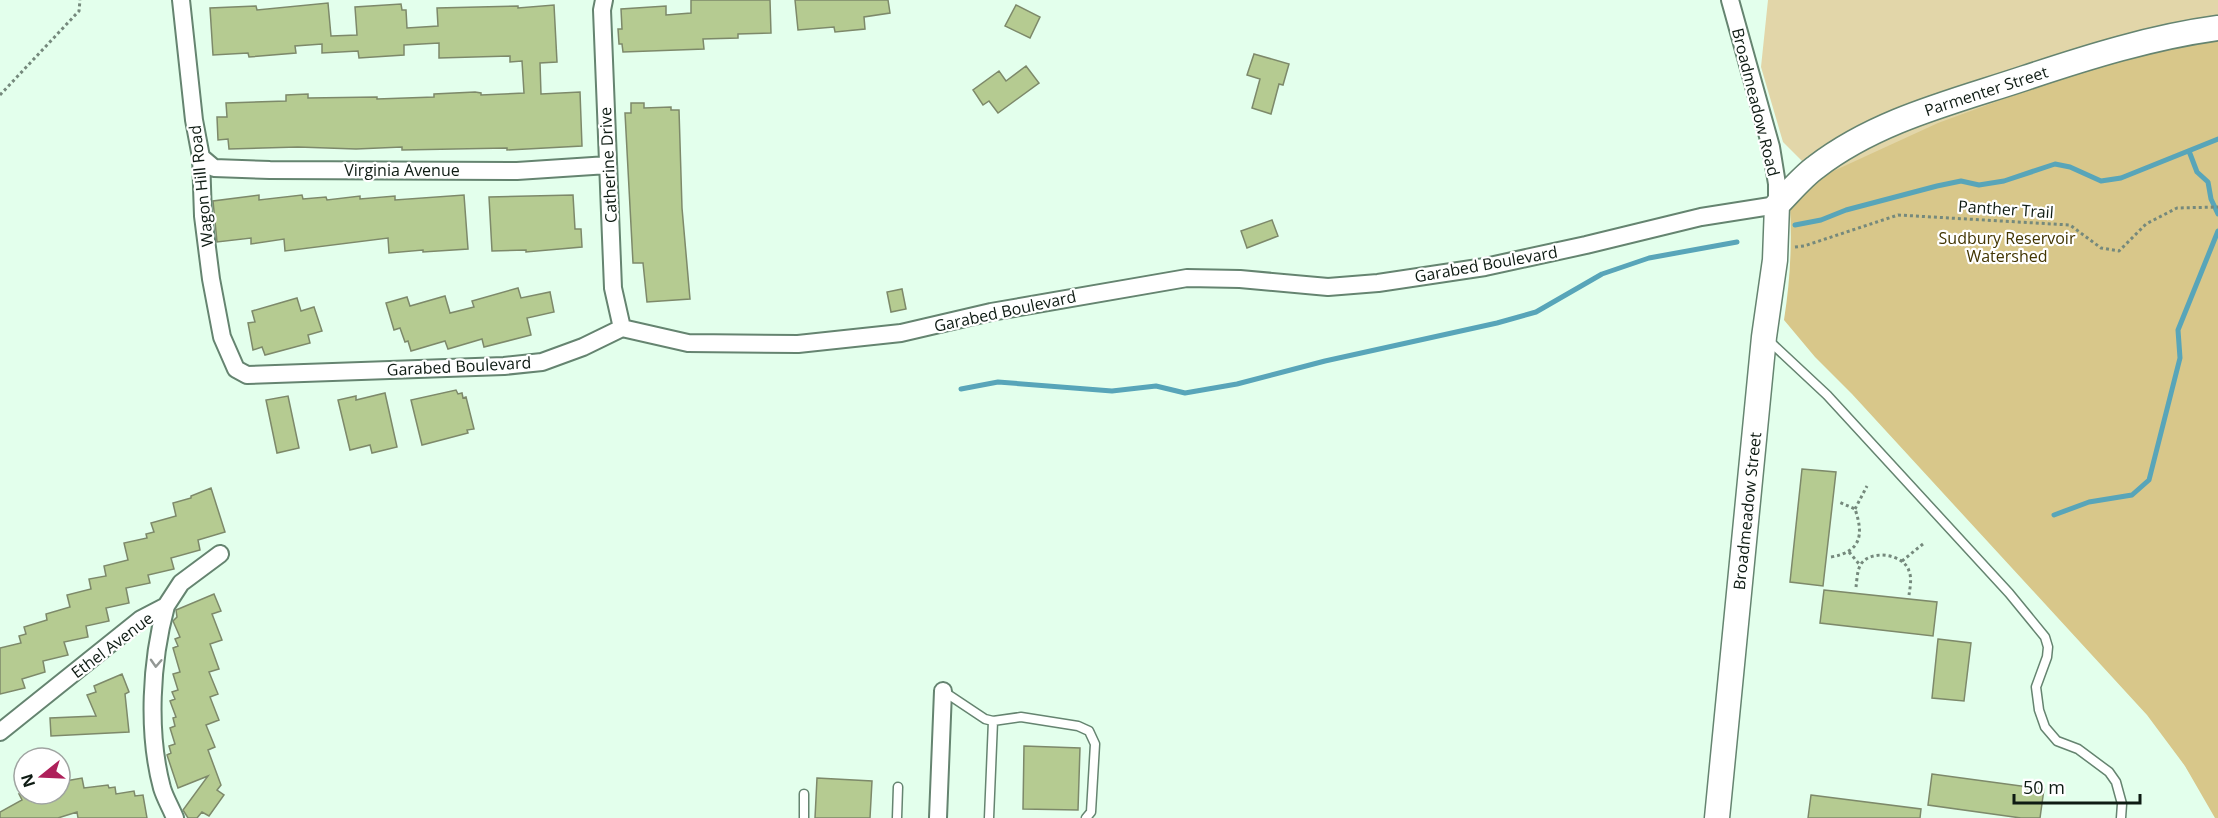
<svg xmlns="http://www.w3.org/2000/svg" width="2218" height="818" font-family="'Open Sans',sans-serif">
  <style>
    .green { fill: #e2d6a9 }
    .forest { fill: #d8c78a }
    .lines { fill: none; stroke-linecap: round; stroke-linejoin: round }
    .stream { stroke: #58a5b9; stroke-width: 5 }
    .building { fill: #b5cb91; stroke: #7d896a; stroke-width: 1.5 }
    .lane-casing { stroke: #658470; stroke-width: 11 }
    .street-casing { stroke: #658470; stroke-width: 20 }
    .secondary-casing { stroke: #658470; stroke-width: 27 }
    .path { stroke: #75897c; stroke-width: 3; stroke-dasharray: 3 3; stroke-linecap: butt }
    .lane { stroke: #fff; stroke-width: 8 }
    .street { stroke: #fff; stroke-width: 16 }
    .secondary { stroke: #fff; stroke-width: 24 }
    .oneway { stroke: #939895 }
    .labels { text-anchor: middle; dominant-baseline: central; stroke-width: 4.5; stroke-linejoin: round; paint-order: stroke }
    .street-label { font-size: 16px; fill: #0e1b13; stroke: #fff }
    .park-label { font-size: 16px; fill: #423502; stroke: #fff }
  </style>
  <rect width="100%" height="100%" fill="#e3ffec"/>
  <path class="green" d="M1768,0H2218V818L1804,163L1783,142L1761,67Z"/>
  <path class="forest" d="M2218,35V818H2215L2185,766L2147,715L1852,394L1815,357L1784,320C1790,282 1792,247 1790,208L1816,179L1938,123L2104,62Z"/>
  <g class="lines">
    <path class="stream" d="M2189,151L2197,172L2208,182L2211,199L2218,214
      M1795,225L1821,220L1846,210L1937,186L1961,181L1979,185L2004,181L2055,164L2070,167L2101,181L2121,178L2218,139
      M961,389L998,382L1112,391L1156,386L1185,393L1237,384L1325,361L1497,323L1536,312L1602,274L1649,258L1737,242
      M2054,515L2089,502L2132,495L2149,480L2180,358L2178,330L2218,231"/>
  </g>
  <path class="building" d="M691,0H770L771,33L738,34V38L703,39L704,49L623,52L622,44H619L618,29H622L621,9L666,6V15L691,13Z
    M795,0H888L890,13L864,17L865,29L835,32L834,27L798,30Z
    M328,3L331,36L357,35L355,7L401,4L402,10H406L407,28L438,26L437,8L518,6V8L554,5L557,62L540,63L541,94L580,92L582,146L507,150V148L402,150V147L356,149L298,147L229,149L228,139L218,140L217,117H227L226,103L286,101V95L308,94V98L377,97V99L434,97V94L475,92L481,93V95L524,93L522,61L510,62V56L439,58V43L404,45V55L359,58L358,51L322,53V44L295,46L296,53L249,57L248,53L213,55L210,8L256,6L257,10Z
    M1016,5L1040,17L1030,38L1005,26Z
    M1254,54L1289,64L1283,85L1279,84L1271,114L1252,108L1260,79L1247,75Z
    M1026,66L1039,83L998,113L989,101L983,105L973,90L999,71L1006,81Z
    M631,103H644V108L671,107V110H679L682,208L690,299L647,302L643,263H633L625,113H631Z
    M259,195V200L302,195L303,199L326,197L327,200L360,196V199L395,196V200L464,195L468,249L423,252V250L389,253L388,238L285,251L284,239L251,244V238L217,242L213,201Z
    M573,195L575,229H581L582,247L526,252V250L492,251L489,197Z
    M1272,220L1278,236L1247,248L1241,231Z
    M518,288L521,298L550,292L554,312L527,318L531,335L484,347L482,339L448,349L445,341L411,351L408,341L405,342L400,328L394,330L386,303L407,297L410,306L445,296L450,313L474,307L472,301Z
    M902,289L906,309L891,312L887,292Z
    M297,298L301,311L314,307L322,331L308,335L310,343L265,355L262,347L253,350L248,323L255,322L252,311Z
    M456,390L458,394L462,393L463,398L466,397L474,429L467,430L468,433L422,445L411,400Z
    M385,393L397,447L372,453L370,445L350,450L338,400L356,396V400Z
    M288,396L299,448L277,453L266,400Z
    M1802,469L1836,472L1823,586L1790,582Z
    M211,488L225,532L198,540L200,550L171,558L174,569L148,575L150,583L126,588L129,603L106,608L109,621L86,626L88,637L64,642L68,655L43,661L45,672L22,679L25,688L0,694V648L21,643L19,636L26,634L24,627L47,620L46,614L70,607L67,595L91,589L89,579L106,576L104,566L128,560L124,543L147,538L146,534L154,532L151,523L176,516L173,503L191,498V496Z
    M1824,590L1937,602L1933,636L1820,623Z
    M214,594L221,611L212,614L222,640L210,644L219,669L209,672L218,694L210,697L219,720L206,725L215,747L208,750L221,785L217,790L224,795L209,816L202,812L197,818H188L183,810L208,776L178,788L167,755L171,753L169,746L175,744L170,728L175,726L173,718L176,717L170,701L175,699L172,692L178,690L173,674L180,672L173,648L178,646L175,639L180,637L173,621L177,617L176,610Z
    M1938,639L1971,643L1964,701L1932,698Z
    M122,674L129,692L125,694L129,732L51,736L50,718L96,716L87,695L96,692L94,686Z
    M1024,746L1080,748L1078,810L1023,809Z
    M1932,774L2044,789L2040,818H2021L1928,805Z
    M82,778L84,788L108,785L109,788L115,787L116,794L134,791L135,796L143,795L147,818H78L77,812L58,818H0V812L22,800L19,794H60V782Z
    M817,778L872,781L870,818H815Z
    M1811,795L1921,809L1920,818H1808Z"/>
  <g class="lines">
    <g class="lane-casing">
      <path id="lane" d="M1767,339L1827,395L2009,593L2045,637L2048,647L2047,657L2036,687L2039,710L2045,727L2057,741L2078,749L2109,772L2116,782L2122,804L2121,818
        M943,691L985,719L993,721L1021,717L1078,726L1089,731L1095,744L1091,812L1086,818
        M804,818V794
        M897,818L898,787
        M989,818L993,721"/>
    </g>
    <g class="street-casing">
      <path id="street" d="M181,0L194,120L201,157L203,216L211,279L222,337L236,369L247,375L504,366L542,362L583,347L622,328L688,343L798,344L901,333L991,312L1187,278L1240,279L1328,287L1378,283L1485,267L1586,245L1701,217L1777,205V184L1771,147L1730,0
        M604,0L602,10L613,288L622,328
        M201,157L214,168L270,170L517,171L608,165
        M166,606C151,661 147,732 162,788C165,798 171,808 175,818
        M0,732L141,619L166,606L181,583L220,554
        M938,818L943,691"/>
    </g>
    <g class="secondary-casing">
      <path id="secondary" d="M1717,818L1764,337L1775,260L1777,205C1790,192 1802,177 1816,167C1877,120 1953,102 2025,78C2088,57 2152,37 2218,28"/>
    </g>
    <path class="path" d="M0,95L79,11L80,0
      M1795,247L1804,246L1898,215L2070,225L2101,248L2119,251L2146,224L2177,208L2218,207
      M1855,509L1867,486
      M1849,552L1860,565
      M1831,557C1861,552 1864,535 1855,509L1839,502
      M1902,561L1923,544
      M1856,587C1857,580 1857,570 1861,564C1871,549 1904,554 1909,571C1912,578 1910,588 1909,595"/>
    <use href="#lane" class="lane"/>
    <use href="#street" class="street"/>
    <use href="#secondary" class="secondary"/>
  </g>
  <defs><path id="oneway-chevron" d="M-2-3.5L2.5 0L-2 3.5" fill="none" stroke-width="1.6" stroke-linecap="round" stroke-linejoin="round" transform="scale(1.5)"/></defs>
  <use class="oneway" href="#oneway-chevron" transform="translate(156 663) rotate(93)"/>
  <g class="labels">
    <g class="street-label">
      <text transform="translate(1986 91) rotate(-18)">Parmenter Street</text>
      <text transform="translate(1756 102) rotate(76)">Broadmeadow Road</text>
      <text transform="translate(608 165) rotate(-93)">Catherine Drive</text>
      <text x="402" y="170">Virginia Avenue</text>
      <text transform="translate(201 186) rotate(-96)">Wagon Hill Road</text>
      <text transform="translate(2006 209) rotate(4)">Panther Trail</text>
      <text transform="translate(1486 264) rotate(-10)">Garabed Boulevard</text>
      <text transform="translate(1005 311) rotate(-12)">Garabed Boulevard</text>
      <text transform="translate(459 366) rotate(-3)">Garabed Boulevard</text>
      <text transform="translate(1747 511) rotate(-84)">Broadmeadow Street</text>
      <text transform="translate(112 645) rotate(-37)">Ethel Avenue</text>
    </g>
    <g class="park-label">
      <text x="2007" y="238">Sudbury Reservoir<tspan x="2007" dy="18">Watershed</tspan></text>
    </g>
  </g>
  <g transform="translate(42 776) rotate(252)"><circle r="28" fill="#ffffff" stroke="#9fa4a1" stroke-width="1.5"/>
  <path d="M0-4.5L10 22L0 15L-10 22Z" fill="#ae205a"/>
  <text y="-9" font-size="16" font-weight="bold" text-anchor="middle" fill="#0e1b13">N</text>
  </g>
  <path d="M2014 794v9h126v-9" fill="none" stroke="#0e1b13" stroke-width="3"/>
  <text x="2023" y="794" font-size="18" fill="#0e1b13" stroke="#ffffff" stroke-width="4.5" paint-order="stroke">50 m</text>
</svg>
